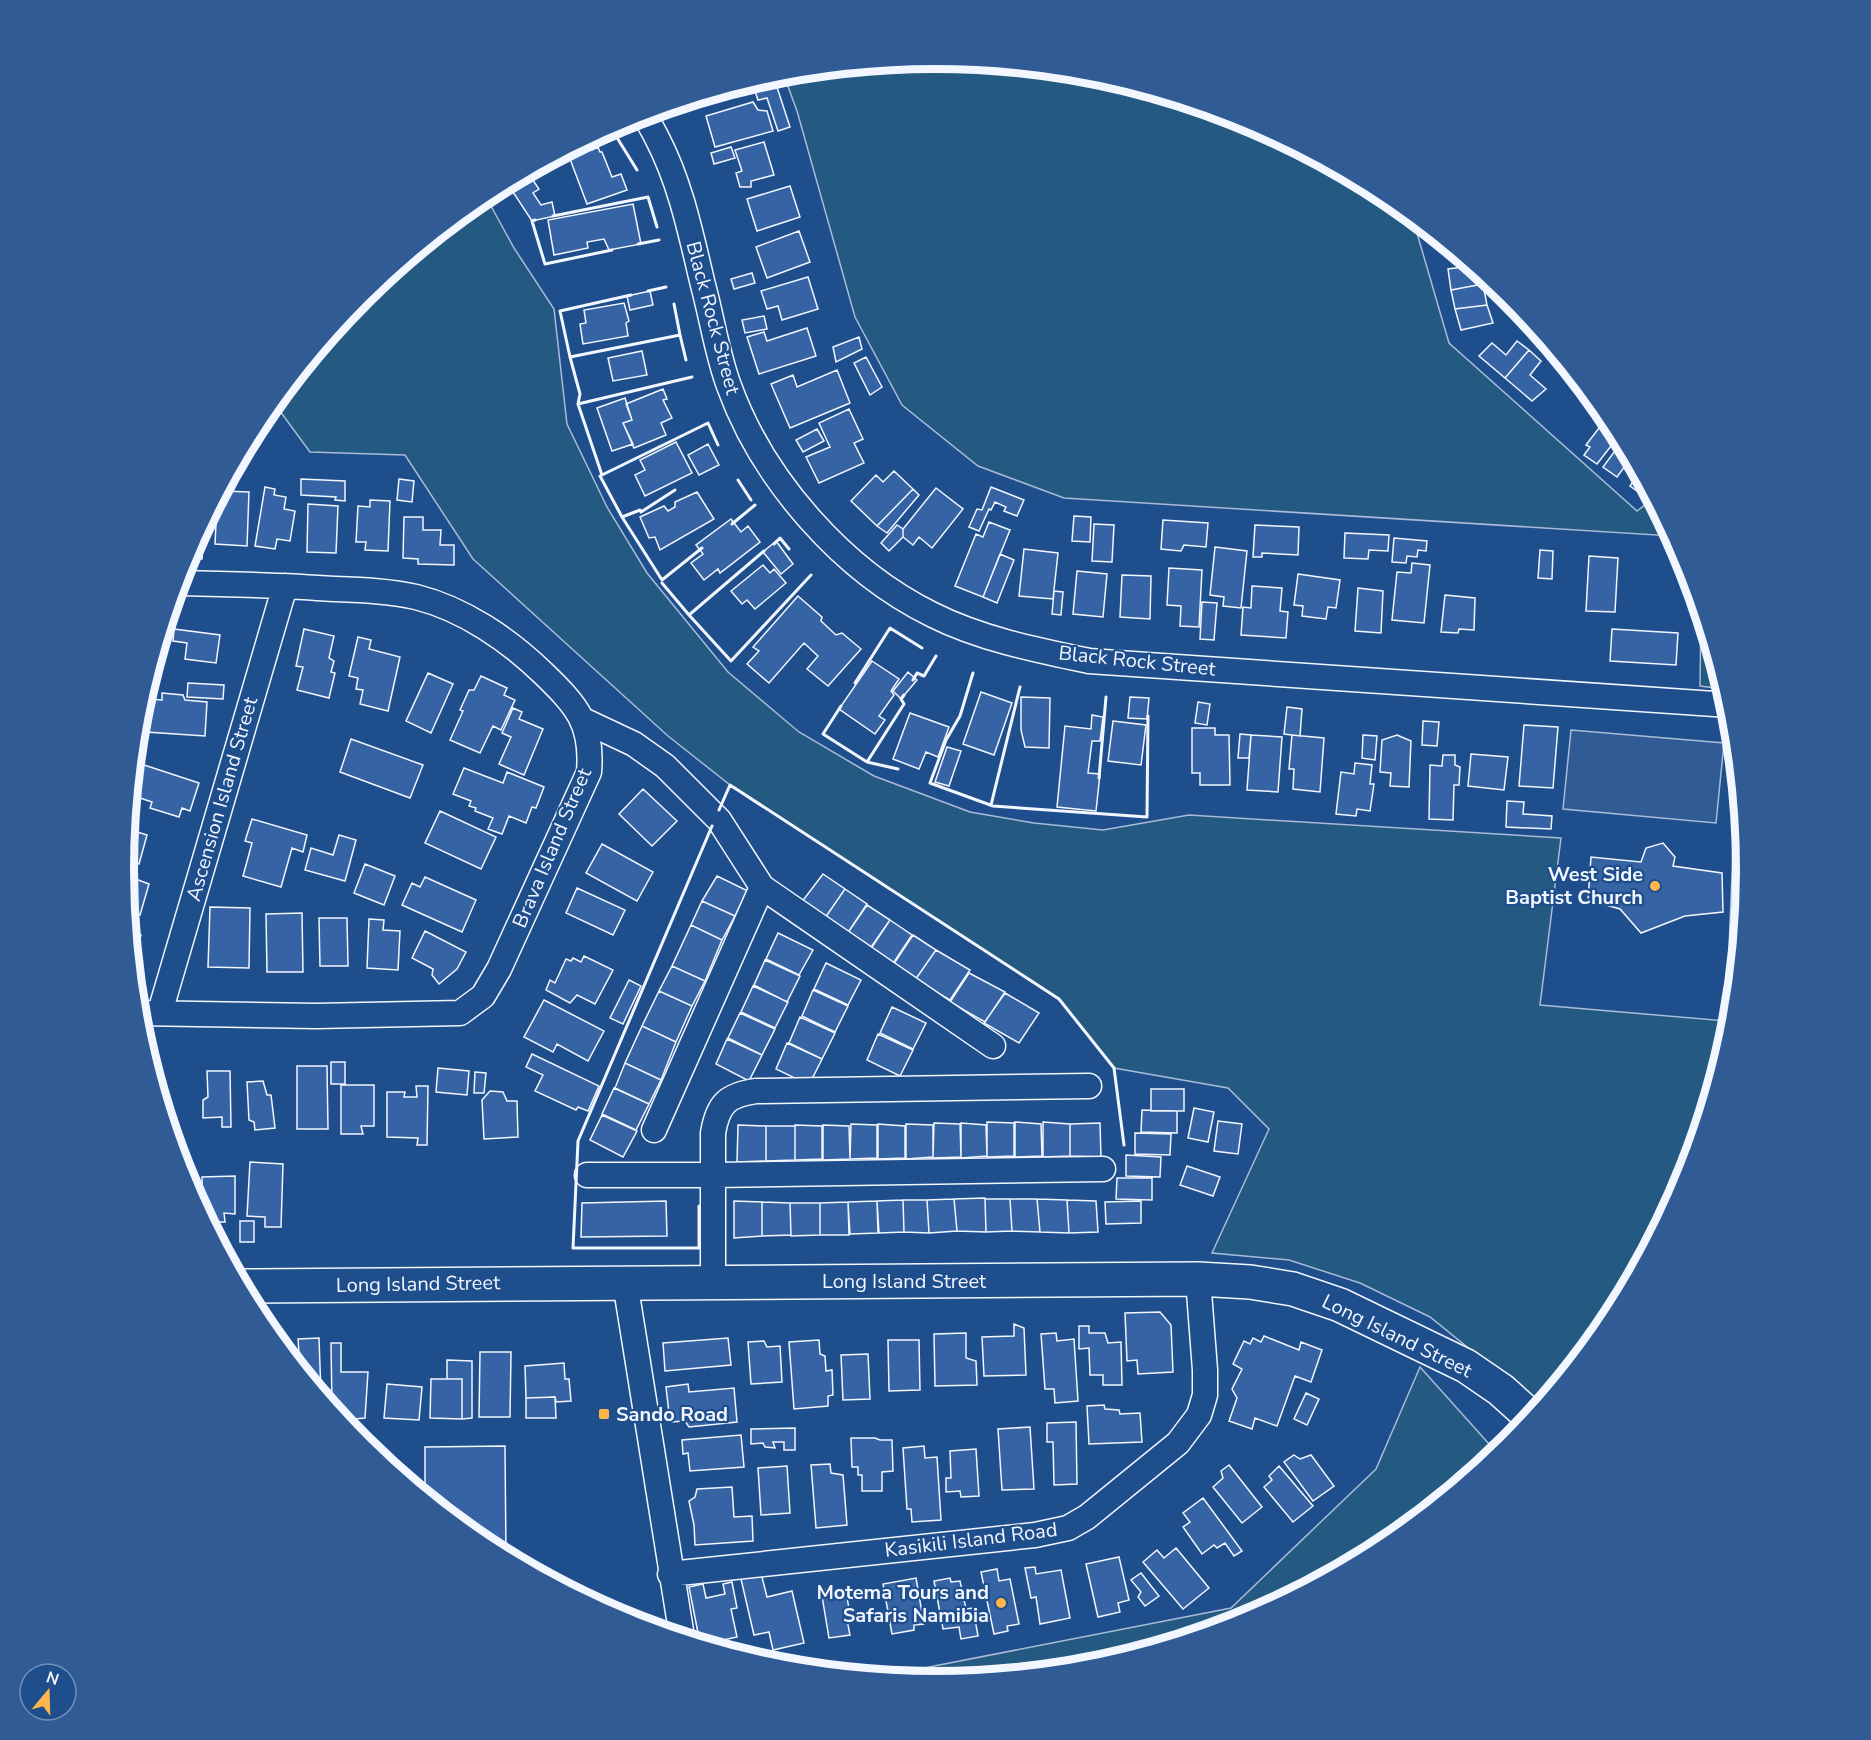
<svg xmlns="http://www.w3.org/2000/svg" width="1871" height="1740" font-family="'Nunito Sans',sans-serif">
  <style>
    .green { fill: #245a82; stroke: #a8bbd7; stroke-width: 1.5 }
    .parking { fill: #305b95; stroke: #a8bbd7; stroke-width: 1.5 }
    .building { fill: #3563a3; stroke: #f2f6ff; stroke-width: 1.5 }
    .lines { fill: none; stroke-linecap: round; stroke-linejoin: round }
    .street-casing { stroke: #f2f6ff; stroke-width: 27 }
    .secondary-casing { stroke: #f2f6ff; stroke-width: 36 }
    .street { stroke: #1f4e8c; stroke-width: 24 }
    .secondary { stroke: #1f4e8c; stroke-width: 33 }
    .wall { stroke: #f2f6ff; stroke-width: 3 }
    .poi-dot { fill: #ffb74d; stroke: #1f4e8c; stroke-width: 2 }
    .labels { text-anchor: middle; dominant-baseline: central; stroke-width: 4.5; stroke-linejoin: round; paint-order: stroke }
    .street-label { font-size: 20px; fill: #f2f6ff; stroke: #1f4e8c }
    .poi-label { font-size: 20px; font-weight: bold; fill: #f2f6ff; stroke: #1f4e8c; text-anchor: end }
    .rim { fill: none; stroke: #f2f6ff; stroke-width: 8 }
  </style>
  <rect width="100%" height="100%" fill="#1f4e8c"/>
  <path class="green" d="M936,59L1094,74L1246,120L1387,195L1412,216L1449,343L1637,511L1653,499L1672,536L1064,498L978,466L902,405L855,317L797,111L783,73Z
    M485,195L514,248L554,309L567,424L607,507L647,573L728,672L799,732L874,776L970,812L1034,823L1103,830L1189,815L1561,838L1540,1005L1726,1021L1733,850L1745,852L1747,870L1731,1029L1685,1181L1610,1321L1540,1406L1430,1317L1360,1283L1289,1260L1212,1253L1269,1129L1228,1088L1114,1068L1059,999L730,785L668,736L473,559L405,455L310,452L274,403L362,296Z
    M1701,611L1724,689L1700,686Z
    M1420,1367L1498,1454L1386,1545L1246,1620L1093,1666L936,1681L883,1676L1231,1608L1376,1469Z"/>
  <path class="parking" d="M1571,730L1724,743L1716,823L1563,809Z"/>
  <path class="building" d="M775,81L790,127L778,131L767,98L758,100L754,88Z
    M753,102L758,110L767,111L773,131L715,147L706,116Z
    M764,142L774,175L751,181V187H740L736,173L742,171L735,150Z
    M589,143L592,150L598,147L600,152H602L612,177L621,174L627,190L587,204L567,151Z
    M731,147L735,158L714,164L711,153Z
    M528,173L539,189L533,193L541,205L552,202L555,216L532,221L509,186Z
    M790,186L800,217L757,231L747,199Z
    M633,204L641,244L609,250L604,239L587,242L588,248L554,255L548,220Z
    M799,231L810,262L767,278L756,247Z
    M1472,266L1481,273L1483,284L1451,290L1448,269Z
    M752,273L755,283L734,289L731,279Z
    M808,277L818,309L782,320L778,306L767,309L761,291Z
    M1483,284L1487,305L1455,309L1451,290Z
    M650,291L653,305L630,310L627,296Z
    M624,303L629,321L626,323L628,336L583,344L580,324L586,323L584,310Z
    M1487,305L1493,323L1461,330L1455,309Z
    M764,316L767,329L745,333L742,320Z
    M807,328L816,356L759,374L747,337L764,332L767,341Z
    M859,337L862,349L836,362L833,347Z
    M1517,341L1529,350L1505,378L1479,356L1492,343L1506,355Z
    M1529,350L1541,361L1530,375L1546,389L1532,401L1505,378Z
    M642,351L647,375L613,381L608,358Z
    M866,357L882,387L870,395L854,363Z
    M837,370L850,403L790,428L771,384L793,375L797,387Z
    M663,389L667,399L663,400L672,418L661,423L666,435L634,448L623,423L632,420L626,404Z
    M625,398L632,420L623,423L633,444L612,451L597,408Z
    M1593,398L1610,419L1611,420L1606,416L1602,421L1588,411L1595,402Z
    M849,409L863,439L854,443L864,463L819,483L806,457L830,447L819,423Z
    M1602,424L1618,437L1597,464L1584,455L1590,447L1586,445Z
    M817,429L824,441L803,452L796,440Z
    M676,442L692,473L645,496L635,475L645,470L640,460Z
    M708,444L719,465L699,475L688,455Z
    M1620,444L1626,449L1631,458L1617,477L1603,467Z
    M894,471L913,489L877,526L851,501L876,475L883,482Z
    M1639,473L1646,486L1640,493L1630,486Z
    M301,479L345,481V501L335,500L336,497L301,495Z
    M399,479L414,481L412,502L397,500Z
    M265,487L275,489L274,495L286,497L284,509L295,511L290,541L277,539L275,549L255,546Z
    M991,487L1024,500L1017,516L1004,511L1006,507L995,502L991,510L989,509L979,531L969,527L977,509L982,510Z
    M936,488L963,509L932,548L919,537L913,545L903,537V529Z
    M913,489L919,495L887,533L877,526Z
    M223,491L249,492L247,546L215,544L217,502Z
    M697,492L714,519L660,550L655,537L649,538L640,517L664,506L668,511L675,507V502Z
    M370,500L390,501L388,551L365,550L366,542H356L358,506L370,507Z
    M308,504L338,506L336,553L307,552Z
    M1074,516L1091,517L1090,542L1072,541Z
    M404,517H423V530H441L440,545H454V565L418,564V559L403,558Z
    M731,519L741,532L748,526L760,542L720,573L718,569L704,580L691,563L703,554L696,545Z
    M1163,520L1208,523L1206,547L1184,545L1181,551L1161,549Z
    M989,522L1010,530L983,597L955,586L976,534L983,537Z
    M1094,524L1114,525L1112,562L1092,561Z
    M897,525L903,529V537L889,551L881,543Z
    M1255,525L1299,527L1298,555L1262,553V557H1253Z
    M1345,533L1389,535L1388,551L1369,550L1368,559L1344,558Z
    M199,535L204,536L202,559L187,558Z
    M1394,538L1427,541L1426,551L1418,550L1417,557L1407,556L1406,563L1392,562Z
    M776,541L793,564L781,574L763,552Z
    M1215,547L1247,551L1241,608L1223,606L1224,597L1210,595Z
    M1024,549L1058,553L1053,599L1019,596Z
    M1540,550L1553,551L1552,579L1538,578Z
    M1000,554L1014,560L997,603L983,597Z
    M1589,556L1618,558L1615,612L1586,611Z
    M1412,563L1430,565L1424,623L1392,620L1397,572L1411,573Z
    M763,565L770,573L774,569L786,583L755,609L747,600L742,604L731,591Z
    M1169,568L1202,570L1199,627L1180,626L1181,606L1167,605Z
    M1077,571L1107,574L1103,617L1073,614Z
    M1298,574L1340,580L1336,608L1328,607L1326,619L1302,616L1303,606L1294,605Z
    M1122,575L1151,576L1150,619L1120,617Z
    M1252,586L1282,588L1280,611L1288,612L1286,638L1241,635L1243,607L1251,608Z
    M1358,588L1383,591L1381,633L1355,631Z
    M1054,591L1063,592L1061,615L1052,614Z
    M1445,595L1475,598L1474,630L1459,629L1458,633L1441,632Z
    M798,596L822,617L821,621L836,635L842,633L861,649L828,686L807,669L818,656L804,643L769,683L747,664L759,651L753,647Z
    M1202,602L1217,603L1214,640L1200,639Z
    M174,629L220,635L216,663L185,659L187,643L173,641Z
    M304,629L334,636L329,658L334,661L331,672L335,673L329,698L297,690L303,667L296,666Z
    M1612,629L1678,633L1676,665L1610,661Z
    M358,637L371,640L369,649L400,657L388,711L360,704L363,690L356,689L358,678L349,676Z
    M872,661L899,679L891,691L894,695L879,716L885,720L875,734L839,709Z
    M908,672L917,680L901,699L893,691Z
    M428,673L453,684L431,733L406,721Z
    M481,676L507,688L504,695L515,700L501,730L493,726L480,753L450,740L463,711L460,710L469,690H474Z
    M188,683L224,685L223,699L187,697Z
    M981,692L1012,703L994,755L963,744Z
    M162,693L183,695L185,700L207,702L205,736L146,732L148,699L162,700Z
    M1021,697L1050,698L1049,748L1025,747L1021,730Z
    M1130,697L1149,698L1147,719L1128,718Z
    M1198,702L1210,704L1207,725L1195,723Z
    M1287,707L1302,709L1300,736L1284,734Z
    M513,708L522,712L519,719L543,729L524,775L499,764L511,737L502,733Z
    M910,713L949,727L938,757L926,752L919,769L893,759Z
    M1092,715L1103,717L1100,741H1092L1088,773L1100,774L1096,811L1057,807L1065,726L1091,729Z
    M1113,721L1146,725L1141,765L1108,761Z
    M1423,721L1439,722L1437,746L1422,745Z
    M1524,725L1558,727L1553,788L1519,786Z
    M1192,728H1215V735H1229L1230,785H1200V773H1192Z
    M1240,734L1251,735L1249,758H1238Z
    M1251,735L1282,737L1278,792L1247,790Z
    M1292,735L1324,738L1320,792L1293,789L1294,769H1289Z
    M1363,735L1377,736L1375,760L1362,758Z
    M1397,735L1411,741L1409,787L1390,786L1391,773L1380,772L1382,740Z
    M351,739L423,765L410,798L340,772Z
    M947,747L961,751L949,786L935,782Z
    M1471,754L1508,757L1504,790L1468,786Z
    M1443,755H1455V765L1460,767L1459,785H1454L1453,820L1429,819L1430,765L1442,766Z
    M135,762L199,783L190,811L182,808L179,817L150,808L152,802L131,795Z
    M1355,763L1372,765L1370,784H1374L1370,811L1357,809L1356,816L1336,814L1341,772L1354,774Z
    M464,768L503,783L507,772L544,787L536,808L532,807L526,823L509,816L502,834L488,829L493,818L475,811L476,808L469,806L471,801L453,794Z
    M643,789L677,821L652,846L619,814Z
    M1507,801L1524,802L1523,814L1552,816L1551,829L1506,827Z
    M440,811L496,837L481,869L425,843Z
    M252,819L307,835L303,852L292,848L281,887L243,876L252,843L245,841Z
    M128,829L147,835L139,864L125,860Z
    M339,835L356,840L345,881L305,870L311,848L333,855Z
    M1663,843L1675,857L1673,866L1722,873L1723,912L1685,916L1641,933L1620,909L1588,900L1591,857L1641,862L1646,848Z
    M602,844L653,872L637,901L586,873Z
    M365,864L395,876L384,905L354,893Z
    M823,874L845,889L825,918L801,903Z
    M125,875L149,884L140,915L128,911Z
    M717,876L748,891L735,916L702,901Z
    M425,877L476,900L462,932L402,905L412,883L420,887Z
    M577,888L625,910L613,935L566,913Z
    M845,889L867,904L847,934L825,918Z
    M702,901L735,916L722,940L691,925Z
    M867,905L890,920L869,950L847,934Z
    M210,907L250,908L249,968L208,967Z
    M302,913L303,972H267L266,914Z
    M319,918H347L348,966H320Z
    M129,919L132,920L131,928L141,935L134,959Z
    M369,919L384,920L383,930L400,931L398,970L367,968Z
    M890,920L912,935L892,965L870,950Z
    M691,925L722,940L705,981L672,966Z
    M425,931L466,952L457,969L439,984L432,975L433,969L412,958Z
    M778,933L813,950L799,975L766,959Z
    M913,935L936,950L915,980L893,965Z
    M936,950L970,970L950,1000L915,980Z
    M584,956L613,970L595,1004L577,995L570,1003L546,990L550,980L555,983L566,959L571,961L573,958L581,962Z
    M765,960L800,976L787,1002L754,985Z
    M826,963L861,980L848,1005L814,989Z
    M672,966L705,981L692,1006L659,991Z
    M969,973L1005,992L985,1022L950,1002Z
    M629,980L641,986L623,1024L610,1018Z
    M753,986L788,1002L775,1028L741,1012Z
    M813,990L848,1006L835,1032L802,1016Z
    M659,991L692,1006L676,1042L642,1026Z
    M1005,993L1039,1013L1019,1043L984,1023Z
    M544,1000L604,1031L588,1061L557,1044L553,1052L524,1037Z
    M892,1007L926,1023L913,1049L880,1033Z
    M740,1013L775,1029L762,1055L728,1038Z
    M800,1017L835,1033L822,1059L789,1043Z
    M642,1026L676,1042L661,1080L625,1063Z
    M878,1034L913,1050L900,1076L867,1060Z
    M727,1039L762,1055L749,1081L716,1064Z
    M787,1043L822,1059L809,1085L776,1069Z
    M532,1054L599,1086L588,1111L578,1107L576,1110L535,1091L543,1075L526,1067Z
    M331,1062H345V1084H331Z
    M625,1063L661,1080L649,1104L615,1088Z
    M297,1066H327L328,1129H297Z
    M438,1068L469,1071L467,1095L436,1092Z
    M207,1071H230L231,1127H222V1117L203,1118V1100L208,1097Z
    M475,1072L486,1073L484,1093H474Z
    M263,1081L267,1095H271L275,1128L255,1130L254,1122L249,1120L247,1082Z
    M341,1085H374V1126H361L363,1134H341Z
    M416,1086H428L427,1145H417L418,1138L387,1137V1092H405L404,1097H417Z
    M614,1088L649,1104L636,1130L602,1114Z
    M1151,1089H1184V1111H1151Z
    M490,1091L503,1092L507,1101H517L518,1137L484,1139L482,1100Z
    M1194,1108L1214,1112L1208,1142L1188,1138Z
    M1142,1110L1177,1111V1133L1141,1132Z
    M602,1115L637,1131L623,1157L590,1140Z
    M1218,1121L1242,1124L1238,1154L1214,1151Z
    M987,1122L1014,1123V1156L987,1157Z
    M1015,1122L1041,1124L1042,1156L1015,1157Z
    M1043,1122L1070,1124V1156L1043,1157Z
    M934,1123L960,1124L961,1157L933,1158Z
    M961,1123L986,1125L987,1156L961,1158Z
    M1100,1123L1101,1157L1070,1156V1124Z
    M851,1124L877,1125V1158L850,1159Z
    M878,1124L905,1126V1158L878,1159Z
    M906,1124L933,1125V1157L906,1159Z
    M738,1125L766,1126V1161L737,1162Z
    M795,1125L822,1126V1159L795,1160Z
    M823,1125L849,1126L850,1159L823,1160Z
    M766,1126H795V1160L766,1161Z
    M1135,1133L1171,1134L1170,1155L1135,1154Z
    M1126,1155L1161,1157L1160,1177L1126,1176Z
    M250,1162L283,1164L281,1227H265V1217L247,1216Z
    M1187,1166L1220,1177L1213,1196L1180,1185Z
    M235,1176V1214L224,1213L225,1222H213V1212H203L202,1177Z
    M1117,1178H1152V1200L1116,1199Z
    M985,1198L986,1232L957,1231L954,1199Z
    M954,1199L957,1231L929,1233L927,1200Z
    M985,1199H1010L1012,1231L986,1232Z
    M1010,1199H1037L1040,1232L1012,1231Z
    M1037,1199L1067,1200L1069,1233L1040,1232Z
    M903,1200L904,1232L879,1233L877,1201Z
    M903,1200H927L929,1233L904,1232Z
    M1067,1200L1096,1201L1098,1232L1069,1233Z
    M666,1201L667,1236L581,1237L582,1203Z
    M734,1201L762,1202V1236L734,1238Z
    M877,1201L878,1233L850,1234L848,1202Z
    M1141,1201V1223L1106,1224L1105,1202Z
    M762,1202L790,1203L791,1235L762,1236Z
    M848,1202L849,1235H820V1203Z
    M790,1203H820V1235L791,1236Z
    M240,1221H254V1242H240Z
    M1160,1312L1171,1325L1173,1372L1138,1374L1137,1360L1127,1361L1125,1313Z
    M1014,1324L1024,1328L1026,1375L984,1376L982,1337L1014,1336Z
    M1079,1326H1089V1333H1105L1108,1343L1121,1342L1122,1385H1103V1375H1090L1089,1348L1079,1349Z
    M966,1333V1358L976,1361L977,1385L935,1386L934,1334Z
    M1056,1333L1057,1341L1074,1339L1078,1401L1055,1403L1054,1389H1045L1041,1334Z
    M1264,1336L1299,1350L1301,1342L1322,1350L1311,1382L1295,1376L1277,1426L1255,1418L1252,1429L1229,1421L1237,1398L1232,1389L1242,1369L1233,1364L1244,1341L1250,1344L1253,1338L1261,1342Z
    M319,1338L321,1394L300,1368L298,1339Z
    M728,1338L731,1365L665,1371L663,1343Z
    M819,1340L820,1354L825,1356L826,1371L832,1370L833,1395L828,1396V1406L794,1409L789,1342Z
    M888,1340H919L920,1390L889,1391Z
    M764,1341L767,1347L780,1346L782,1382L751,1384L748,1342Z
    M331,1343H341V1372H368L365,1418L342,1420L332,1408Z
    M480,1352H511L510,1417H479Z
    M868,1354L870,1399L843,1400L841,1355Z
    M447,1360L472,1361V1418L462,1419V1379H447Z
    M564,1363L565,1379H569L571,1401L556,1402L555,1397L526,1398L525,1366Z
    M431,1379H462V1419L430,1418Z
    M387,1384L422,1387L419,1420L384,1418Z
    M688,1384L689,1392L734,1388L737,1422L689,1427L685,1421L670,1422L666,1387Z
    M1306,1393L1319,1399L1307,1425L1294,1419Z
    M555,1397L556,1418H526V1398Z
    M1104,1405L1105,1409L1119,1410L1120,1414L1140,1413L1142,1442L1089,1444L1087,1406Z
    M1076,1422L1077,1484L1054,1485L1053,1442H1047V1423Z
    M1030,1427L1034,1489L1002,1490L998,1429Z
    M795,1428V1450H784V1442H773L775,1448L765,1447L763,1443L751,1444V1429Z
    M741,1435L744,1467L690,1471L688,1453L683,1454L682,1440Z
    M851,1438H875L880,1440H892L893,1471L882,1472V1491H862V1475H858V1467H852Z
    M505,1446L506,1556L484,1545L425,1496V1447Z
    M924,1446L925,1458L937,1457L941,1520L912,1522L911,1509H907L903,1448Z
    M976,1449L979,1496L961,1497L960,1491L946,1492V1478H951L950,1451Z
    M1294,1455L1300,1459L1311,1455L1334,1486L1313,1501L1284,1462Z
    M830,1464L831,1473L843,1475L847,1525L816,1528L811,1465Z
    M1229,1465L1262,1507L1242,1523L1213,1487L1223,1478L1221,1471Z
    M787,1466L790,1513L761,1515L758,1468Z
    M1279,1466L1313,1506L1293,1522L1264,1487L1272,1480L1269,1476Z
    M732,1487L734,1517L752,1516L753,1541L695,1545L694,1525L689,1501L695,1497L697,1489Z
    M1203,1498L1242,1551L1234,1556L1225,1543L1217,1548L1214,1545L1202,1554L1183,1527L1190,1522L1183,1513Z
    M1176,1548L1209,1588L1183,1609L1143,1562L1157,1550L1164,1558Z
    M1119,1557L1129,1600L1118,1603L1120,1612L1098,1617L1086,1564Z
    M1035,1567L1036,1574L1061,1570L1070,1618L1040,1624L1036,1597L1031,1598L1025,1568Z
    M997,1569L999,1581L1010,1579L1019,1624L1007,1626L1008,1631L994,1634L981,1572Z
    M761,1573L767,1597L792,1591L804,1643L773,1650L769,1632L754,1635L741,1579Z
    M1141,1573L1159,1596L1145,1606L1138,1597L1141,1592L1131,1580Z
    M916,1578L924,1624L914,1625V1630L892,1634L883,1584Z
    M950,1578L951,1582L960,1581L966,1609L973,1608L978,1636L961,1639L959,1627L943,1629L934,1581Z
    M732,1582L737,1608L731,1609L737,1637L705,1644L700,1643L689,1587L703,1584L706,1598L725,1594L723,1584Z
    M828,1589V1594L846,1591L850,1615L847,1620L850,1635L829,1638L821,1590Z"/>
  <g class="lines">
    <g class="street-casing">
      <path id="street" d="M643,115C649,122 653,130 657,138C681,184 691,235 703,285C712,318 717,354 729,386C763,480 843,571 933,615C981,639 1036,650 1089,661L1729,705
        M583,720L634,744L665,766L719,820L762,887L993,1046
        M160,1012L285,586
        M138,1013L316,1016L460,1013L483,996L499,969L589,772C593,724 577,706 544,674C509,640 464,609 416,597C390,591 361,590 334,589C282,585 231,584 179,583
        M654,1130L762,887
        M587,1175H714L1103,1169
        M625,1282L682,1637
        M713,1282V1133C718,1104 727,1095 756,1091L1089,1086
        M670,1574L1035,1535L1068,1528L1087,1517L1178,1443L1199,1415L1205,1395V1370L1198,1279"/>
    </g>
    <g class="secondary-casing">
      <path id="secondary" d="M242,1286L1198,1279L1250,1282L1293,1289L1340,1305L1466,1366L1501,1390L1531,1417"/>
    </g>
    <use href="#street" class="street"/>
    <use href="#secondary" class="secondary"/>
    <path class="wall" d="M611,128L637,170
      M604,132L606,130
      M553,216L648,197L657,227
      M535,220L532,221L545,264L612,250
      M638,244L659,240
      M648,291L666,287
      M631,295L560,311L570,357L680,335L674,304
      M680,335L686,360
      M570,357L580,394L578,404L692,377
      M578,404L602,475L708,423L718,445
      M600,476L622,517L640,510L641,512L675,490
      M738,480L751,500
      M622,517L662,580L702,548
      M732,524L755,505
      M774,544L780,538L789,549
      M662,583L689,615L764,551
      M689,615L731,661L811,575
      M973,673L960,716L946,740L930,783L993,806L1147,817L1148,716
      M913,680L917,673L924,676L936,656
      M855,683L890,628L922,648
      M841,706L823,734L867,762L904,704L901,699L904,695
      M867,762L898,769
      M1099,778L1106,697
      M991,805L1020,687
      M719,810L730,785L1059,999L1114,1068L1124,1145
      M699,1206V1248H573L578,1141L712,826"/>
  </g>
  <g class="poi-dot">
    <circle cx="1655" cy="886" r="6"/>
    <rect x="598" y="1408" width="12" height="12" rx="3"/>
    <circle cx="1001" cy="1603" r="6"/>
  </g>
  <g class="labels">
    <g class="street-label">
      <text transform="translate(713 318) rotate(75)">Black Rock Street</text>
      <text transform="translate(1137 661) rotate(6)">Black Rock Street</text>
      <text transform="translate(222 799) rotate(-74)">Ascension Island Street</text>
      <text transform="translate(552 848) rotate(-67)">Brava Island Street</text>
      <text x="904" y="1281">Long Island Street</text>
      <text transform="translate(418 1284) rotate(-1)">Long Island Street</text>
      <text transform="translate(1397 1336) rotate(26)">Long Island Street</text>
      <text transform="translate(971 1540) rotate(-7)">Kasikili Island Road</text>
    </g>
    <g class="poi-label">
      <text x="1643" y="874">West Side<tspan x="1643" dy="23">Baptist Church</tspan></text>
      <text x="616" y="1414" text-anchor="start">Sando Road</text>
      <text x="989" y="1592">Motema Tours and<tspan x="989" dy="23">Safaris Namibia</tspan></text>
    </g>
  </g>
  <path d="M0 0H1871V1740H0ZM134 870a801 801 0 1 1 1602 0a801 801 0 1 1-1602 0Z" fill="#305b95" fill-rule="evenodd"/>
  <path class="rim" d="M134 870a801 801 0 1 1 1602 0a801 801 0 1 1-1602 0Z"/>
  <g transform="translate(48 1692) rotate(19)"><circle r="28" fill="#1f4e8c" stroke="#7391ba" stroke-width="1.5"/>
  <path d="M0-4.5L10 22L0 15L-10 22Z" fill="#ffb74d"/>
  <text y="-9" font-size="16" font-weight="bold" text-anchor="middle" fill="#f2f6ff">N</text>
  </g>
</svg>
